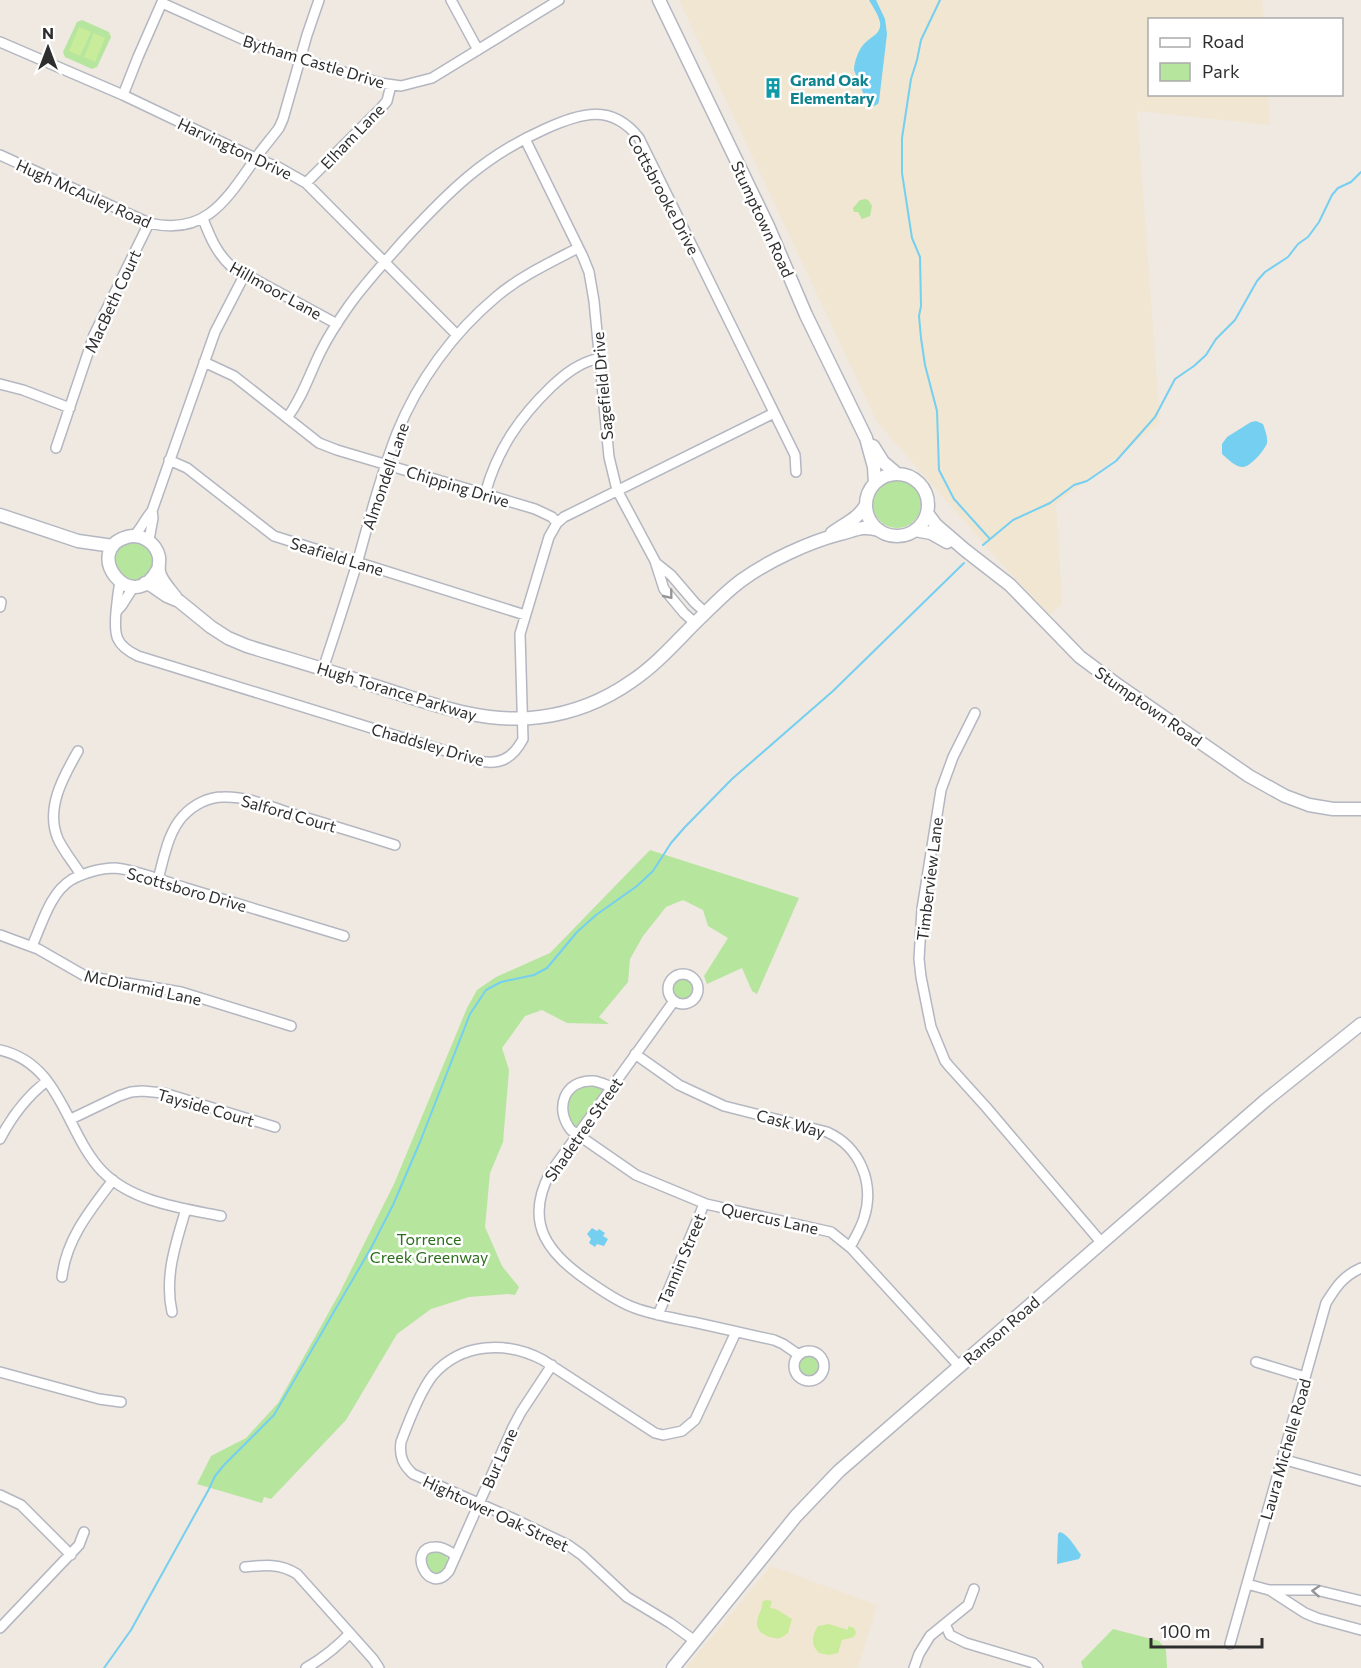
<svg xmlns="http://www.w3.org/2000/svg" width="1361" height="1668" font-family="Commissioner,sans-serif">
  <style>
    .education { fill: #f0e6d1 }
    .green { fill: #b6e59e }
    .pitch { fill: #c9ec9a }
    .water { fill: #75cff0 }
    .lines { fill: none; stroke-linecap: round; stroke-linejoin: round }
    .stream { stroke: #75cff0; stroke-width: 2 }
    .street-casing { stroke: #b4b7c1; stroke-width: 12 }
    .secondary-casing { stroke: #b4b7c1; stroke-width: 15 }
    .street { stroke: #fff; stroke-width: 9 }
    .secondary { stroke: #fff; stroke-width: 12 }
    .oneway { stroke: #969696 }
    .labels { text-anchor: middle; dominant-baseline: central; stroke-width: 5; stroke-linejoin: round; paint-order: stroke }
    .street-label { font-size: 16px; fill: #2e2e2e; stroke: #fff }
    .culture-label { font-size: 16px; font-weight: bold; fill: #0d838f; stroke: #fff; text-anchor: start }
    .park-label { font-size: 16px; fill: #2c6e1b; stroke: #fff }
  </style>
  <rect width="100%" height="100%" fill="#efe9e1"/>
  <path class="education" d="M679,0H1262L1264,19L1150,20V94L1268,95L1270,125L1137,111L1160,423L1056,504L1062,604L1050,615L1008,571L877,422Z
    M771,1566L877,1605L858,1668H686Z"/>
  <path class="green" d="M82,20L109,32L111,37L97,67L92,69L65,57L63,52L77,22Z
    M866,199L869,201L872,206L870,216L862,219L858,212H854L853,208L860,200Z
    M873 504a24 24 0 1 1 48 0a24 24 0 1 1-48 0Z
    M115 561a19 19 0 1 1 38 0a19 19 0 1 1-38 0Z
    M650,850L799,898L757,994L752,991L742,968L707,984L704,976L728,938L708,926L703,910L683,900L666,907L643,936L630,959L628,982L599,1017L609,1024L567,1023L542,1010L525,1016L502,1048L509,1070L503,1142L490,1173L485,1227L502,1266L519,1287L515,1295L508,1294L469,1297L431,1309L397,1334L346,1420L271,1499L264,1497L262,1503L197,1484L211,1456L246,1438L278,1403L339,1294L394,1184L467,1008L477,990L496,977L550,953Z
    M673 989a11 11 0 1 1 22 0a11 11 0 1 1-22 0Z
    M586,1085H596L603,1089V1092L578,1127L575,1128C560,1109 565,1094 586,1085Z
    M798 1367a11 11 0 1 1 22 0a11 11 0 1 1-22 0Z
    M426 1562a11 11 0 1 1 22 0a11 11 0 1 1-22 0Z
    M1113,1629L1159,1641L1166,1650L1167,1668H1083L1081,1662Z"/>
  <path class="pitch" d="M79,27L91,32L80,56L69,51Z
    M94,33L105,38L95,62L84,57Z
    M767,1600L772,1601L770,1608L776,1609L792,1619L788,1633C785,1635 783,1637 780,1638C771,1640 756,1633 757,1623C757,1616 762,1611 762,1604L763,1601Z
    M829,1624L848,1630V1626L854,1628L856,1632L854,1637L842,1640L838,1653L829,1655L819,1653C810,1644 812,1636 818,1626Z"/>
  <path class="water" d="M869,0H876L885,19L887,34L879,101L878,104L872,107L868,105L854,70C854,62 859,49 864,44C871,36 882,34 880,22C878,14 873,7 869,0Z
    M1256,421L1263,424C1265,430 1268,437 1267,443C1265,450 1250,467 1243,467C1235,467 1228,459 1222,454V444L1227,437L1251,422Z
    M592,1228L597,1231L599,1229L605,1233L603,1236L608,1239L604,1246L597,1244L595,1247L589,1243L591,1239L587,1234Z
    M1060,1532C1069,1535 1075,1547 1081,1555L1079,1559L1057,1564L1058,1534Z"/>
  <g class="lines">
    <path class="stream" d="M940,0L921,40L917,60L911,79L902,138V173L912,238L920,257L921,306L919,316L921,338L925,365L937,411L939,470L954,499L990,539
      M983,545L1013,520L1050,503L1074,485L1087,481L1116,461L1155,417L1175,379L1194,366L1206,355L1216,339L1235,320L1257,281L1265,272L1288,257L1298,244L1308,237L1319,222L1332,195L1338,188L1351,182L1361,172
      M104,1668L131,1630L209,1489L215,1476L224,1465L274,1415L371,1248L393,1205L420,1142L470,1014L486,990L501,982L534,975L547,968L577,932L596,915L637,886L653,871L671,843L685,827L732,779L833,691L964,563"/>
    <g class="street-casing">
      <path id="street" d="M451,0L478,50
        M162,3L260,47L380,83L401,86L432,78L559,0
        M0,42L123,95L255,158L278,167L306,183L457,335
        M123,95L138,57L163,0
        M525,139L583,257L589,272L594,301L609,457L617,490L655,561L664,589L684,613L695,623
        M0,155L149,223C204,236 225,202 253,162C261,150 270,140 279,128L283,119L307,35L319,0
        M306,183L381,108L387,101L391,85
        M203,219C210,237 217,254 232,267L337,324
        M204,362L234,376L319,443L337,450L535,509L552,517L557,523
        M0,384L23,390L70,408
        M287,418C303,397 310,372 322,349C329,335 339,320 348,307C365,283 385,262 404,240C448,192 484,156 545,129C581,113 611,103 639,138L795,455L796,472
        M56,448L94,335L149,223
        M169,460L187,468L274,536L525,615
        M485,494C497,450 519,418 551,387C566,373 579,363 599,358
        M134,536C141,529 145,519 152,511
        M149,540L153,518L152,511L215,332L245,274
        M656,563L671,575L695,603L706,613
        M120,582C118,592 117,602 116,612C114,635 115,645 138,656L475,760C498,766 512,760 523,739L520,634L549,537L557,523L564,517L774,413
        M0,607L1,602
        M116,612L122,605L134,586
        M323,669C335,633 347,596 358,560C370,517 381,474 397,433C418,381 453,333 496,297C519,277 551,262 578,248
        M975,713L953,757L941,790L922,909L919,959L921,977L931,1027L945,1061L949,1066L986,1107L1101,1242
        M78,751C63,777 45,809 58,839C64,852 74,863 81,875
        M158,879C164,858 168,832 183,816C193,805 208,797 223,797C246,796 269,806 290,813C325,823 360,834 395,845
        M0,935L38,949L85,976L181,992L291,1026
        M32,946C42,924 50,893 71,880C83,873 101,868 115,868C133,869 167,882 186,888C238,904 291,920 344,936
        M668 989a15 15 0 1 1 30 0a15 15 0 1 1-30 0Z
        M674,1001L550,1173C523,1224 549,1255 591,1283C604,1292 620,1303 635,1308C654,1315 673,1318 693,1322C720,1328 747,1334 774,1340L783,1344L799,1355
        M0,1050C62,1064 65,1133 103,1172C133,1202 181,1208 221,1216
        M635,1054L679,1085L724,1106L827,1132C860,1147 875,1183 864,1218C861,1228 855,1238 850,1247
        M612,1087C606,1085 600,1082 594,1081C564,1079 554,1109 571,1130L636,1175L706,1204L831,1232L851,1248L959,1366
        M71,1119L119,1096L131,1092L142,1091L164,1093L275,1127
        M0,1139C12,1116 26,1097 47,1081
        M62,1277C66,1239 91,1209 113,1180
        M172,1312C164,1276 176,1243 186,1209
        M658,1315L704,1204
        M794 1366a15 15 0 1 1 30 0a15 15 0 1 1-30 0Z
        M1256,1362L1305,1377
        M0,1372L99,1399L121,1402
        M1282,1459L1361,1481
        M0,1495L21,1505L71,1555
        M455,1555C450,1552 444,1547 437,1547C405,1545 428,1598 449,1571L513,1427L521,1412L552,1365
        M245,1567C264,1565 280,1563 297,1574L373,1659L379,1668
        M1247,1584L1269,1590H1316L1361,1601
        M1271,1591L1305,1613L1317,1618L1361,1630
        M945,1624L950,1635L966,1643L1033,1663L1038,1668
        M0,1628L79,1545L84,1532
        M695,1641L670,1623L627,1597L582,1555L568,1545L512,1518L413,1474C403,1465 399,1456 401,1442C408,1423 421,1390 433,1375C462,1342 507,1341 543,1360L655,1433L663,1435L682,1431L695,1420L736,1332
        M1230,1644L1326,1303C1336,1287 1343,1276 1361,1268
        M306,1668C323,1658 337,1647 350,1633
        M914,1668L919,1654L930,1636L968,1605L974,1589"/>
    </g>
    <g class="secondary-casing">
      <path id="secondary" d="M659,0L768,226L806,315L866,438L874,467L875,483
        M873,446L883,462L896,473
        M866 505a31 31 0 1 1 62 0a31 31 0 1 1-62 0Z
        M927,513L936,525L965,550L1010,585L1080,657L1119,686L1249,776L1285,796L1309,805L1333,809H1361
        M0,515L78,541L113,546
        M915,530L931,533L947,542
        M832,533C844,524 858,519 866,505
        M158,569C132,619 81,550 127,537C142,533 156,543 159,557C160,563 157,569 160,575C163,583 171,591 176,598
        M145,583L151,585L167,596L179,601L211,627L228,638L247,646C289,659 331,671 372,685C427,702 482,725 540,717C573,713 605,700 632,681C656,665 675,643 695,623C710,609 725,592 742,580C768,561 809,542 840,534C856,530 862,525 879,530
        M673,1668L796,1516L839,1471L1266,1100L1361,1024"/>
    </g>
    <use href="#street" class="street"/>
    <use href="#secondary" class="secondary"/>
  </g>
  <defs><path id="oneway-chevron" d="M-2-3.5L2.5 0L-2 3.5" fill="none" stroke-width="1.6" stroke-linecap="round" stroke-linejoin="round" transform="scale(1.5)"/></defs>
  <g class="oneway">
    <use href="#oneway-chevron" transform="translate(669 595) rotate(51)"/>
    <use href="#oneway-chevron" transform="translate(1316 1591) rotate(-176)"/>
  </g>
  <defs>
    <g id="building-bare" transform="scale(1.62)"><path d="M-4-6H4V6H1V3H-1V6H-4ZM-2.5-4.3h1.7v1.8h-1.7ZM.8-4.3h1.7v1.8H.8ZM-2.5-1h1.7V.8h-1.7ZM.8-1h1.7V.8H.8Z" fill="#0f9aa8" stroke="#fff" stroke-width="2.5" paint-order="stroke"/></g>
  </defs>
  <g fill-rule="evenodd">
    <use href="#building-bare" x="773" y="88"/>
  </g>
  <g class="labels">
    <g class="street-label">
      <text transform="translate(314 61) rotate(17)">Bytham Castle Drive</text>
      <text transform="translate(352 136) rotate(-46)">Elham Lane</text>
      <text transform="translate(235 148) rotate(25)">Harvington Drive</text>
      <text transform="translate(84 193) rotate(24)">Hugh McAuley Road</text>
      <text transform="translate(664 194) rotate(62)">Cottsbrooke Drive</text>
      <text transform="translate(763 219) rotate(65)">Stumptown Road</text>
      <text transform="translate(276 290) rotate(29)">Hillmoor Lane</text>
      <text transform="translate(112 301) rotate(-65)">MacBeth Court</text>
      <text transform="translate(602 386) rotate(-95)">Sagefield Drive</text>
      <text transform="translate(385 476) rotate(-71)">Almondell Lane</text>
      <text transform="translate(458 486) rotate(17)">Chipping Drive</text>
      <text transform="translate(337 556) rotate(17)">Seafield Lane</text>
      <text transform="translate(397 691) rotate(17)">Hugh Torance Parkway</text>
      <text transform="translate(1149 706) rotate(35)">Stumptown Road</text>
      <text transform="translate(428 744) rotate(16)">Chaddsley Drive</text>
      <text transform="translate(289 813) rotate(16)">Salford Court</text>
      <text transform="translate(929 879) rotate(-83)">Timberview Lane</text>
      <text transform="translate(187 889) rotate(16)">Scottsboro Drive</text>
      <text transform="translate(143 987) rotate(12)">McDiarmid Lane</text>
      <text transform="translate(206 1107) rotate(16)">Tayside Court</text>
      <text transform="translate(791 1123) rotate(15)">Cask Way</text>
      <text transform="translate(583 1129) rotate(-55)">Shadetree Street</text>
      <text transform="translate(770 1218) rotate(12)">Quercus Lane</text>
      <text transform="translate(681 1259) rotate(-67)">Tannin Street</text>
      <text transform="translate(1001 1330) rotate(-41)">Ranson Road</text>
      <text transform="translate(1285 1449) rotate(-74)">Laura Michelle Road</text>
      <text transform="translate(499 1458) rotate(-66)">Bur Lane</text>
      <text transform="translate(496 1513) rotate(25)">Hightower Oak Street</text>
    </g>
    <g class="culture-label">
      <text x="790" y="79">Grand Oak<tspan x="790" dy="18">Elementary</tspan></text>
    </g>
    <g class="park-label">
      <text x="429" y="1238">Torrence<tspan x="429" dy="18">Creek Greenway</tspan></text>
    </g>
  </g>
  <rect x="1148" y="18" width="195" height="78" fill="#ffffff" stroke="#ababab" stroke-width="1.5"/>
  <rect x="1160" y="38" width="30" height="9" fill="#ffffff" stroke="#ababab" stroke-width="1.5"/>
  <text x="1202" y="48" font-size="18" fill="#2e2e2e">Road</text>
  <rect x="1160" y="63" width="30" height="18" fill="#b6e59e" stroke="#ababab" stroke-width="1.5"/>
  <text x="1202" y="78" font-size="18" fill="#2e2e2e">Park</text>
  <g transform="translate(48 48)" stroke="#ffffff" stroke-width="4.5" paint-order="stroke">
  <path d="M0-4.5L10 22L0 15L-10 22Z" fill="#2e2e2e"/>
  <text y="-9" font-size="16" font-weight="bold" text-anchor="middle" fill="#2e2e2e">N</text>
  </g>
  <path d="M1151 1638v9h111v-9" fill="none" stroke="#2e2e2e" stroke-width="3"/>
  <text x="1160" y="1638" font-size="18" fill="#2e2e2e" stroke="#ffffff" stroke-width="4.5" paint-order="stroke">100 m</text>
</svg>
